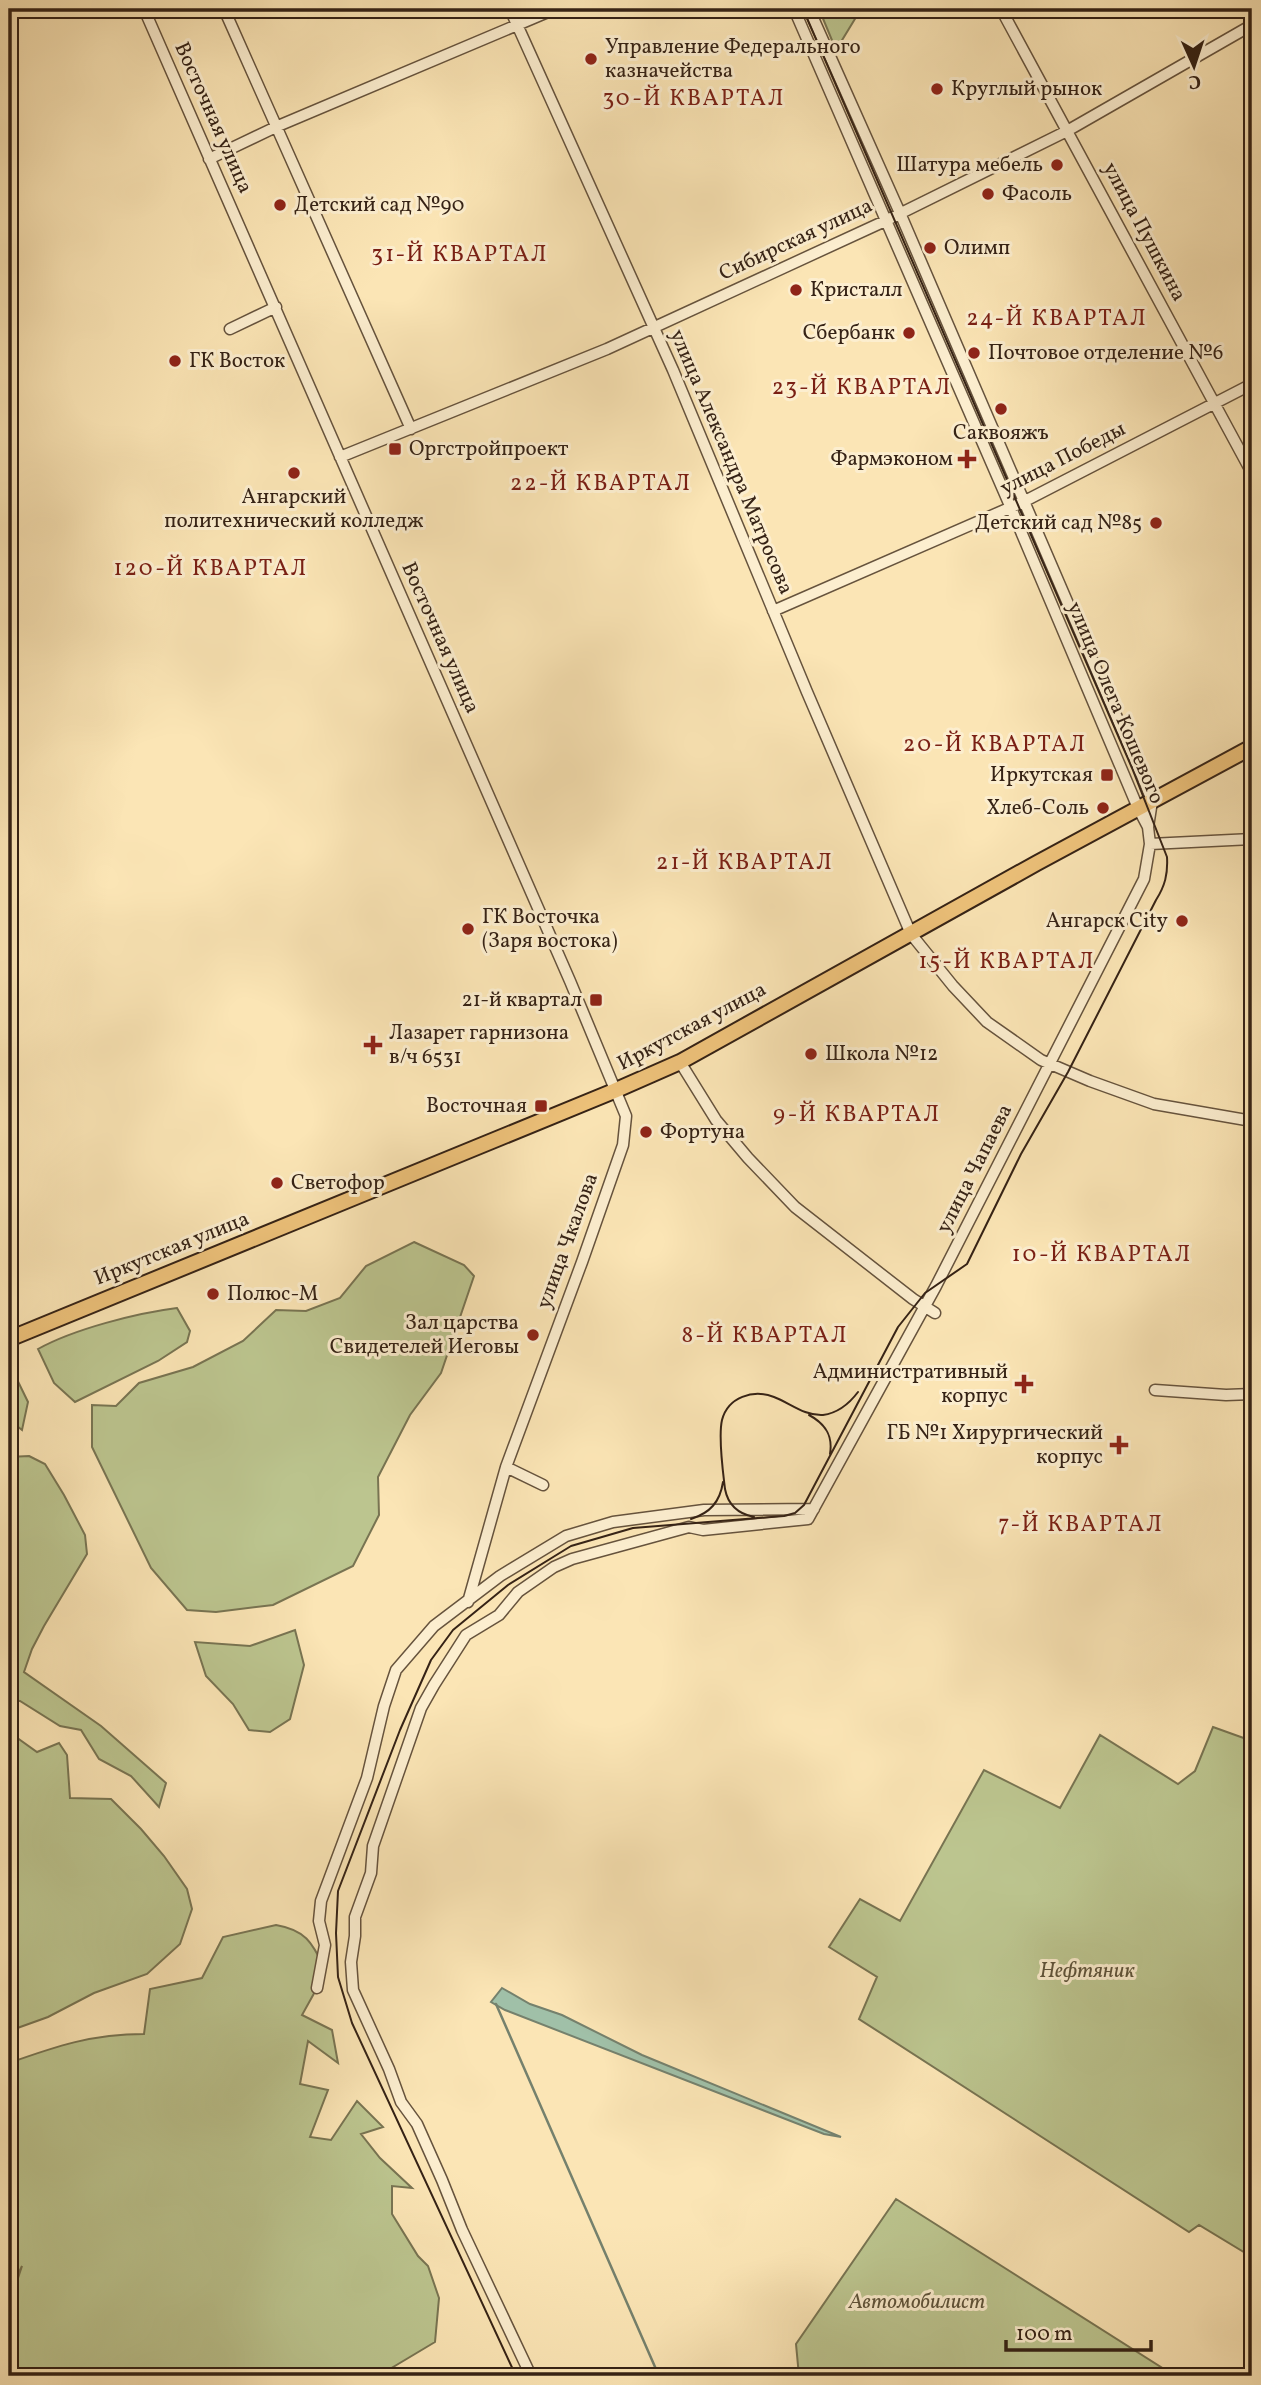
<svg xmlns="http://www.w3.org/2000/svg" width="1261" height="2385" font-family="Vollkorn,serif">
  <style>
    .green { fill: #bcc58f; stroke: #787452; stroke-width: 2 }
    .water { fill: #a0c0a8; stroke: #75816d; stroke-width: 2 }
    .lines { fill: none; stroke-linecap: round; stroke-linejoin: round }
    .stream { stroke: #75816d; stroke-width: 2.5 }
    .minor-casing { stroke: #66533d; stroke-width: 13 }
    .primary-casing { stroke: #352215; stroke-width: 18 }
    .minor { stroke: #fceecf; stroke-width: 10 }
    .primary { stroke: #eec27a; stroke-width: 14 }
    .tram { stroke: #352215; stroke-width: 2 }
    .poi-dot { fill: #8f2418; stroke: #fceecf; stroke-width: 2.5 }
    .labels { text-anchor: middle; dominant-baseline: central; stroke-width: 6; stroke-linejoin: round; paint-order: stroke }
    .poi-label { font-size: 21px; fill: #352215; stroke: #fceecf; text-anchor: start }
    .street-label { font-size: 21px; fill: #352215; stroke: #fceecf }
    .park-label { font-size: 21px; font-style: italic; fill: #5e533a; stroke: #fceecf }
    .neighbourhood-label { font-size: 23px; letter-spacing: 2px; fill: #7a1f14; stroke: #fceecf }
  </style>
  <rect width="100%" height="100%" fill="#fbe5b5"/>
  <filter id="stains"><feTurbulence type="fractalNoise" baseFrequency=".00286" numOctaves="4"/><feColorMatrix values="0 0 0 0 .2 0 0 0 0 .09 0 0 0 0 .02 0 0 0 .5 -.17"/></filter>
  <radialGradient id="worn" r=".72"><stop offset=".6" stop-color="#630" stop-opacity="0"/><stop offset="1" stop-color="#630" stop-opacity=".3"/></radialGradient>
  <path class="green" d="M819,9H861L836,50Z
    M414,1242L464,1265L474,1276L441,1373L410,1415L378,1477L379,1515L353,1566L273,1605L216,1612L187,1610L151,1568L92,1447V1405L116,1406L139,1383L193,1367L243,1341L276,1310L306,1311L340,1298L366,1266Z
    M177,1308L190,1331L187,1342L158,1361L75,1402L54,1383L38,1349C74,1329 137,1313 177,1308Z
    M9,1363L28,1402L22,1430L12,1422L9,1415Z
    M29,1456L45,1464L64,1495L85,1535L87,1554L44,1626L32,1649L24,1672L101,1726L166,1783L159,1807L131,1776L99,1759L81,1730L60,1726L20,1701L9,1700V1457Z
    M295,1630L304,1665L290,1719L270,1732L249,1730L233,1704L206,1676L195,1642L250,1646Z
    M1213,1727L1252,1741V2257L1199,2225L1189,2232L859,2019L877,1977L829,1947L860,1899L900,1921L984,1770L1060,1808L1100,1735L1178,1784L1195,1771Z
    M9,1732L37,1752L59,1743L67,1755L70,1798L111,1799L141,1829L164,1856L187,1889L192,1909L180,1944L147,1974L94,1993L48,2017L9,2031Z
    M276,1925C305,1930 312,1942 324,1967L317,1988L302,2015L332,2030L338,2063L308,2041L300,2084L328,2090L310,2137L331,2140L357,2101L383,2127L361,2134L380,2158L412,2188L392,2186V2214L418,2256L428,2266L439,2298L435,2342L378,2376H9V2305L22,2266L9,2293V2063C57,2046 92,2034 144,2034L150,1989L202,1978L223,1937Z
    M896,2199L1175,2376H799L796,2344Z"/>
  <path class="water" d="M502,1988L530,2004L562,2015L642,2055L841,2137L824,2134L505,2010L491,2002Z"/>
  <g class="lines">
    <path class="stream" d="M496,2004L659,2376"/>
    <g class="minor-casing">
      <path id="minor" d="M144,9L570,981L626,1116L623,1145L582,1262L506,1467L468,1602
        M224,9L411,429
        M510,9L673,370L807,692L911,934L953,986L987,1022L1041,1060L1090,1081L1154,1104L1252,1121
        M794,9L1011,508L1138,808L1148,827
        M1001,9L1252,473
        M209,159L278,126L555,9
        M230,329L276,307
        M340,457L607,349L885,221L1067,131L1252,25
        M773,611L1023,502L1252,384
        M1150,844L1252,839
        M680,1062L716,1120L748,1158L795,1207L913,1299L935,1313
        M1155,1390L1226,1395L1252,1394
        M506,1467L543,1485
        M317,1988L325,1945L319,1921L321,1901L367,1778L384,1706L396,1670L434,1626L500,1576L566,1536L613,1522L704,1510L814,1509
        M531,2376L462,2230L442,2180L417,2124L401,2102L389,2069L353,1990L351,1962L355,1936V1917L371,1873L373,1846L421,1708L434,1685L466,1635L499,1615L518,1592L554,1567L572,1559L689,1527L703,1530L808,1519L936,1286L1144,879L1150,844L1148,827L1152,801L1146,785L900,213L809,9"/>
    </g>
    <g class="primary-casing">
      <path id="primary" d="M9,1339L614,1091L680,1062L1037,863L1252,747"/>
    </g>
    <use href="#minor" class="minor"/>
    <use href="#primary" class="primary"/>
    <path class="tram" d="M809,1415C826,1424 833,1436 830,1454
      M754,1517C739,1514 728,1505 725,1489C723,1472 718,1437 722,1420C728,1397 753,1389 774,1397C790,1403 804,1416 823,1415C838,1413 849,1404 858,1392
      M691,1519C710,1513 720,1502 723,1482
      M516,2376L352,2023L338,1977L336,1933L338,1891L400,1730L431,1660L453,1630L508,1585L571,1546L633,1528L784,1516L795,1513L804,1505L898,1327L925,1293L967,1264L1021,1154L1068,1072L1156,900C1165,886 1168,874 1167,857L1132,768L803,9"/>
  </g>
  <g class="poi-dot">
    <circle cx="591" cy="59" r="7"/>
    <circle cx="937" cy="89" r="7"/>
    <circle cx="1057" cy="165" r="7"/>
    <circle cx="988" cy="194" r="7"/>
    <circle cx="280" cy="205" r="7"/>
    <circle cx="930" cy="248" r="7"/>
    <circle cx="796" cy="290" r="7"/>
    <circle cx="909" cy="333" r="7"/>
    <circle cx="974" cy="353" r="7"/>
    <circle cx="175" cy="361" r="7"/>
    <circle cx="1001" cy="409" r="7"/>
    <rect x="388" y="442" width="14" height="14" rx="3.5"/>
    <path d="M963.5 448.5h7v7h7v7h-7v7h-7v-7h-7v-7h7z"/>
    <circle cx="294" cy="473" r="7"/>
    <circle cx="1156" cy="523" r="7"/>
    <rect x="1100" y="768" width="14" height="14" rx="3.5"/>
    <circle cx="1103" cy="808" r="7"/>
    <circle cx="1182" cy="921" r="7"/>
    <circle cx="468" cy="929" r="7"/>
    <rect x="589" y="993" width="14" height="14" rx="3.5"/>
    <path d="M369.5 1034.5h7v7h7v7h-7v7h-7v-7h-7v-7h7z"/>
    <circle cx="811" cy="1054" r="7"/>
    <rect x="534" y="1099" width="14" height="14" rx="3.5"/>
    <circle cx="646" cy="1132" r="7"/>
    <circle cx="277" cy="1183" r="7"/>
    <circle cx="213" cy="1294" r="7"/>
    <circle cx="533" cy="1335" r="7"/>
    <path d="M1020.5 1373.5h7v7h7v7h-7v7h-7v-7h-7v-7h7z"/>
    <path d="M1115.5 1434.5h7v7h7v7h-7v7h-7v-7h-7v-7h7z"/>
  </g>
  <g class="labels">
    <g class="poi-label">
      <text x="605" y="47">Управление Федерального<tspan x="605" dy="24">казначейства</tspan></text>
      <text x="951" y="89">Круглый рынок</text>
      <text x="1043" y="165" text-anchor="end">Шатура мебель</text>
      <text x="1002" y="194">Фасоль</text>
      <text x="294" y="205">Детский сад №90</text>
      <text x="944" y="248">Олимп</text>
      <text x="810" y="290">Кристалл</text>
      <text x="895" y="333" text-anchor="end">Сбербанк</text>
      <text x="988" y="353">Почтовое отделение №6</text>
      <text x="189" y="361">ГК Восток</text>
      <text x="1001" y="433" text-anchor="middle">Саквояжъ</text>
      <text x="409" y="449">Оргстройпроект</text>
      <text x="953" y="459" text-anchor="end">Фармэконом</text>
      <text x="294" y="497" text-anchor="middle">Ангарский<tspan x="294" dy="24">политехнический колледж</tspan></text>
      <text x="1142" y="523" text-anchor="end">Детский сад №85</text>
      <text x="1093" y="775" text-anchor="end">Иркутская</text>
      <text x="1089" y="808" text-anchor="end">Хлеб-Соль</text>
      <text x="482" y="917">ГК Восточка<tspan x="482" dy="24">(Заря востока)</tspan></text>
      <text x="1168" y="921" text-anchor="end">Ангарск City</text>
      <text x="582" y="1000" text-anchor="end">21-й квартал</text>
      <text x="389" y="1033">Лазарет гарнизона<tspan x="389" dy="24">в/ч 6531</tspan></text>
      <text x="825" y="1054">Школа №12</text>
      <text x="527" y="1106" text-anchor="end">Восточная</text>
      <text x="660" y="1132">Фортуна</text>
      <text x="291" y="1183">Светофор</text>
      <text x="227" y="1294">Полюс-М</text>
      <text x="519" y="1323" text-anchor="end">Зал царства<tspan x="519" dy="24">Свидетелей Иеговы</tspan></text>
      <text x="1008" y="1372" text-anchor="end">Административный<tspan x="1008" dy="24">корпус</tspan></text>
      <text x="1103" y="1433" text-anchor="end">ГБ №1 Хирургический<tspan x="1103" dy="24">корпус</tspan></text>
    </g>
    <g class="street-label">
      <text transform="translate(213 118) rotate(66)">Восточная улица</text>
      <text transform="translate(1144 232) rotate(62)">улица Пушкина</text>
      <text transform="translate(796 240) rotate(-25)">Сибирская улица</text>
      <text transform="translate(1063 459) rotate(-27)">улица Победы</text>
      <text transform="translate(731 462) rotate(67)">улица Александра Матросова</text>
      <text transform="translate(440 638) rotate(66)">Восточная улица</text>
      <text transform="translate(1115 703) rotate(67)">улица Олега Кошевого</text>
      <text transform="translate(692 1027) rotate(-28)">Иркутская улица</text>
      <text transform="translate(975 1169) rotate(-63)">улица Чапаева</text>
      <text transform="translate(568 1241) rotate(-70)">улица Чкалова</text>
      <text transform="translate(172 1249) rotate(-22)">Иркутская улица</text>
    </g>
    <g class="park-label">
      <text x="1087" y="1971">Нефтяник</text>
      <text x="917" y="2302">Автомобилист</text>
    </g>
    <g class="neighbourhood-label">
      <text x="694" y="99">30-Й КВАРТАЛ</text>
      <text x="460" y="255">31-Й КВАРТАЛ</text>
      <text x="1057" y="319">24-Й КВАРТАЛ</text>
      <text x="862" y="388">23-Й КВАРТАЛ</text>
      <text x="601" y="484">22-Й КВАРТАЛ</text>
      <text x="211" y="569">120-Й КВАРТАЛ</text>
      <text x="995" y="745">20-Й КВАРТАЛ</text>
      <text x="745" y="863">21-Й КВАРТАЛ</text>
      <text x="1007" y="962">15-Й КВАРТАЛ</text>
      <text x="857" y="1115">9-Й КВАРТАЛ</text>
      <text x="1102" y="1255">10-Й КВАРТАЛ</text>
      <text x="765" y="1336">8-Й КВАРТАЛ</text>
      <text x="1081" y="1525">7-Й КВАРТАЛ</text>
    </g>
  </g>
  <rect width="1261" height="2385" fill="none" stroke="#fbe5b5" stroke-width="35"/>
  <rect x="10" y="10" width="1240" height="2364" fill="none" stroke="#352215" stroke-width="3.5"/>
  <rect x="18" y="18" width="1226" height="2350" fill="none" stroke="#352215" stroke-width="2"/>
  <g transform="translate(1194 66) rotate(177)" stroke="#fceecf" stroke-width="5" paint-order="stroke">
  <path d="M0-5L12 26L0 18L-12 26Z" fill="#352215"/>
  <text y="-10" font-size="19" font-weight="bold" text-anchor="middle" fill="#352215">С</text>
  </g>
  <path d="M1006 2340v10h145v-10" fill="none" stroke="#352215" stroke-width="3.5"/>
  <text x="1016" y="2340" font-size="21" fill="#352215" stroke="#fceecf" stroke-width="5" paint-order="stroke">100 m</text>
  <rect width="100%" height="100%" filter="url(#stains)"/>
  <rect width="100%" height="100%" fill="url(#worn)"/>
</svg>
